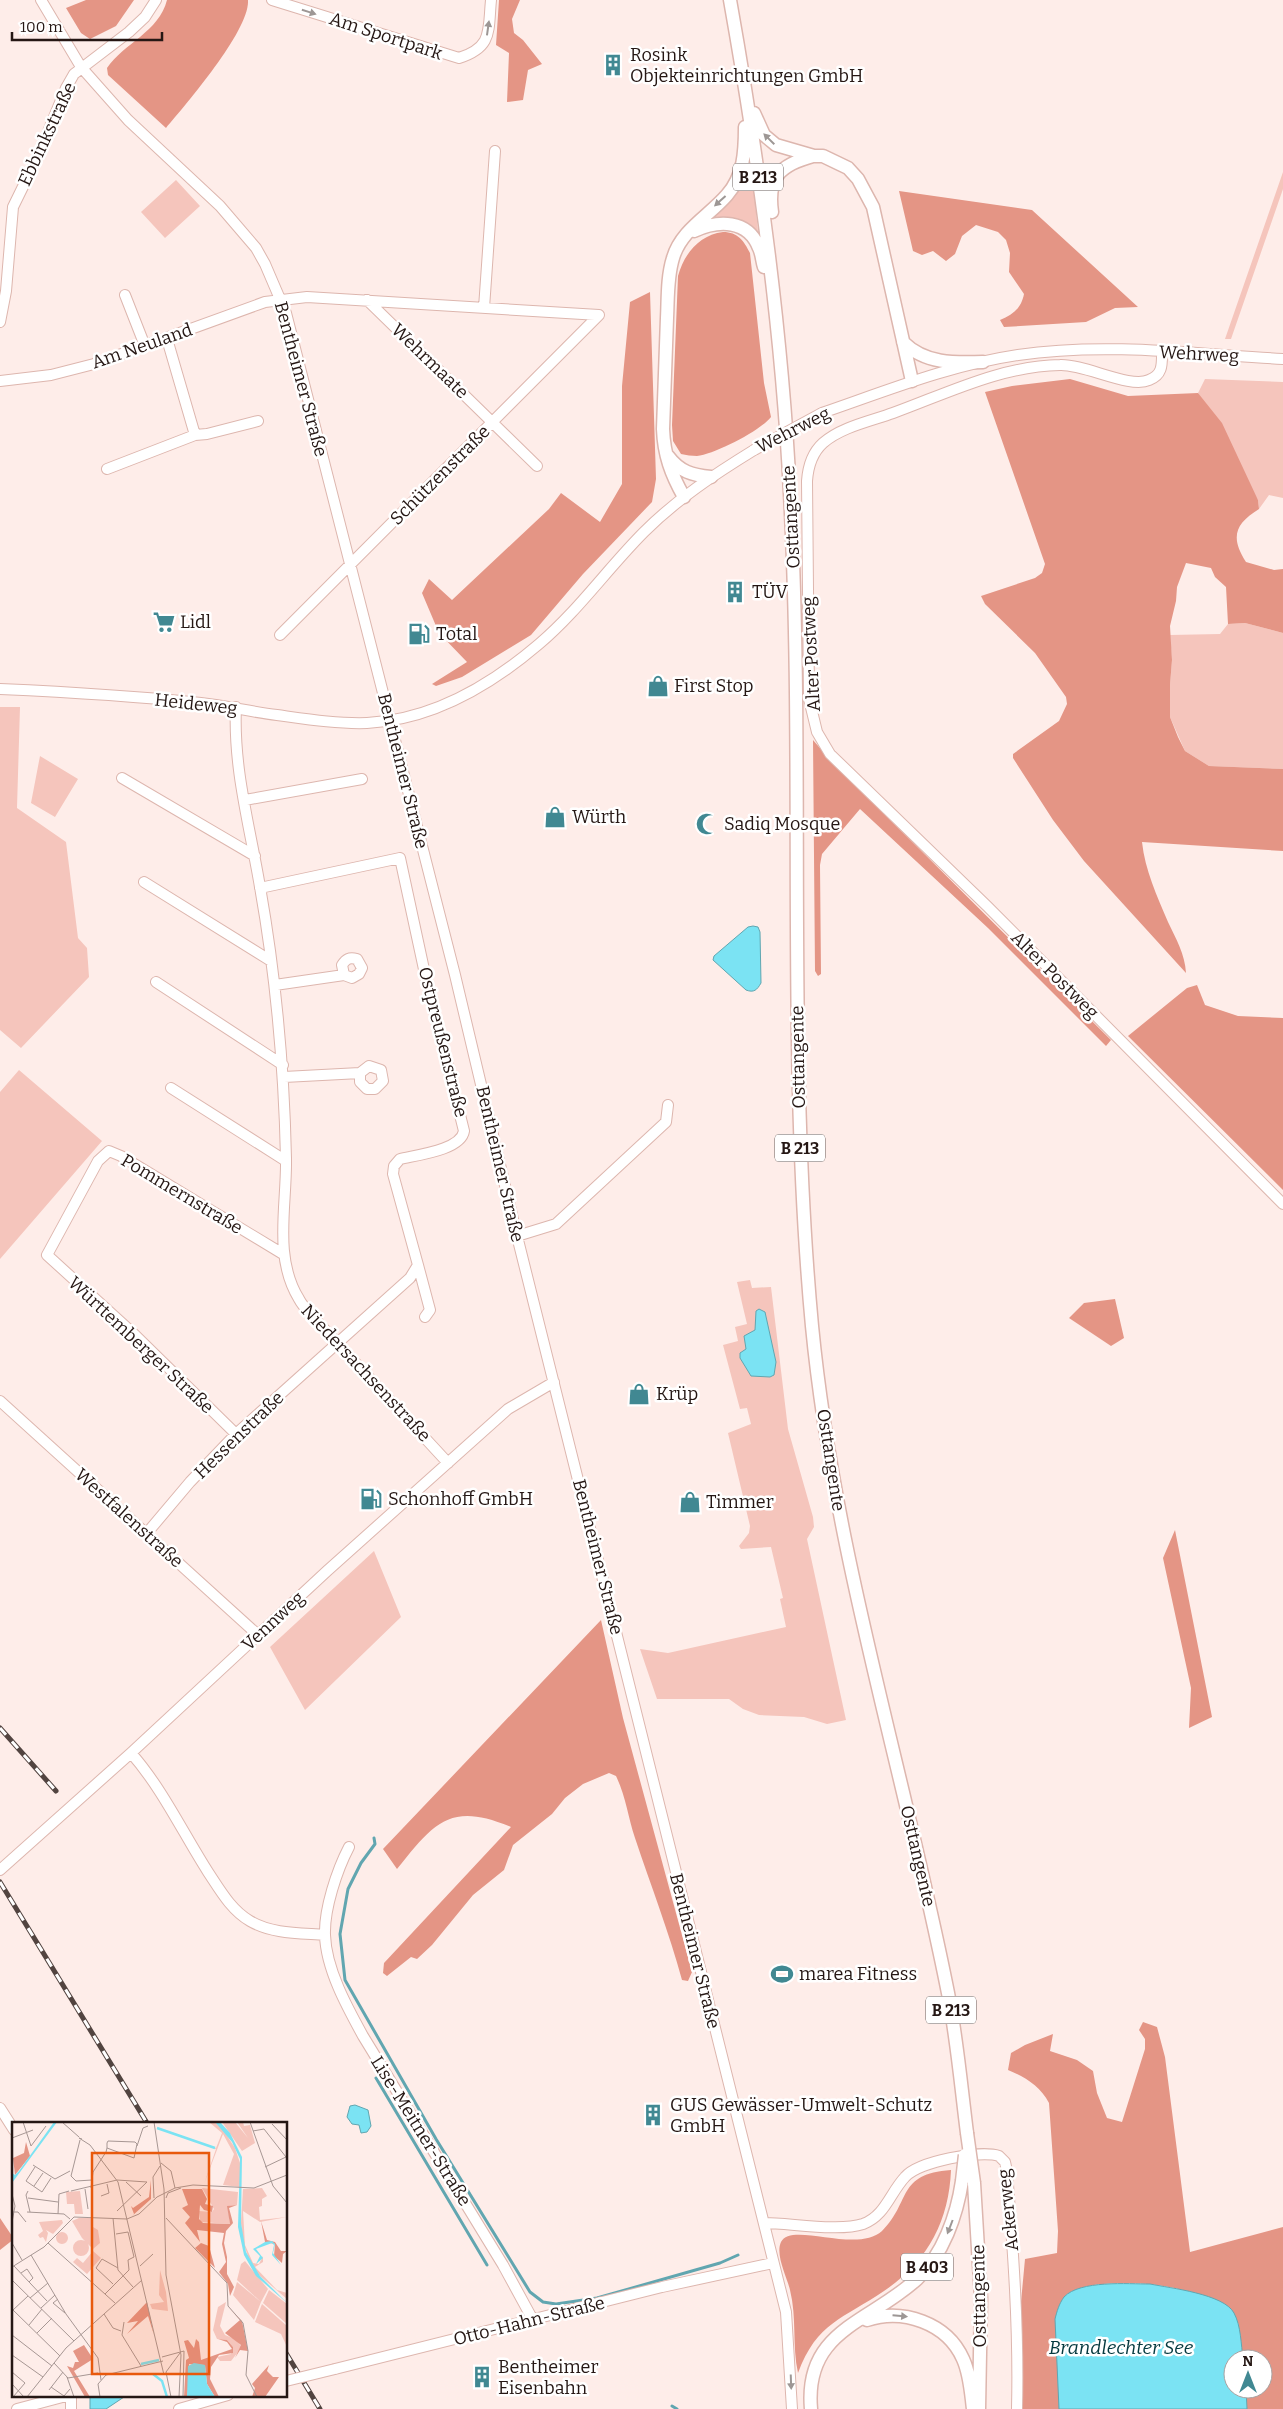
<svg xmlns="http://www.w3.org/2000/svg" width="1283" height="2409" font-family="Bitter,serif">
  <style>
    .green { fill: #f5c5bc }
    .forest { fill: #e49585 }
    .water { fill: #7be3f3; stroke: #61a6b0 }
    .lines { fill: none; stroke-linecap: round; stroke-linejoin: round }
    .stream { stroke: #61a6b0; stroke-width: 3 }
    .minor-casing { stroke: #ddb6ae; stroke-width: 12 }
    .major-casing { stroke: #ddb6ae; stroke-width: 15 }
    .minor { stroke: #fff; stroke-width: 10 }
    .major { stroke: #fff; stroke-width: 12 }
    .rail-casing { stroke: #524440; stroke-width: 5 }
    .rail { stroke: #fff; stroke-width: 3; stroke-dasharray: 9; stroke-linecap: butt }
    .minor-bridge-casing { stroke: #ddb6ae; stroke-width: 12; stroke-linecap: butt }
    .major-bridge-casing { stroke: #ddb6ae; stroke-width: 15; stroke-linecap: butt }
    .minor-bridge { stroke: #fff; stroke-width: 10 }
    .major-bridge { stroke: #fff; stroke-width: 12 }
    .oneway { fill: #9d9795 }
    .labels { text-anchor: middle; dominant-baseline: central; stroke-width: 5; stroke-linejoin: round; paint-order: stroke }
    .shield { fill: #fff; stroke: #665d5a; stroke-width: 1 }
    .shield-label { font-size: 16px; font-weight: bold; fill: #251714 }
    .street-label { font-size: 18px; fill: #251714; stroke: #fff }
    .poi-label { font-size: 18px; fill: #251714; stroke: #fff; text-anchor: start }
    .water-label { font-size: 19px; font-style: italic; fill: #04393f; stroke: #fff }
    .inset-river { fill: none; stroke: #7be3f3; stroke-width: 2.5 }
    .inset-road { fill: none; stroke: #a79794; stroke-width: 1 }
    .view { fill: #e8590c; fill-opacity: 0.15; stroke: #e8590c; stroke-width: 2.5 }
    .inset-edge { fill: none; stroke: #251714; stroke-width: 2.5 }
  </style>
  <rect width="100%" height="100%" fill="#feede9"/>
  <path class="green" d="M748,172L752,176L753,183L758,231L710,221L709,216Z
    M1283,172V189L1231,339H1225Z
    M176,180L200,206L165,238L141,212Z
    M1205,379L1283,382V498L1269,495L1259,509L1258,500L1198,393Z
    M1245,623L1283,633V769L1209,766L1185,751L1170,717V685L1172,660L1170,635L1220,634L1228,624Z
    M0,707H20L17,808L66,842L78,938L87,948L89,977L21,1048L0,1030Z
    M40,756L78,779L55,817L31,803Z
    M19,1070L102,1141L0,1259V1092Z
    M750,1280L752,1288L771,1287L788,1429L813,1517L814,1527L807,1539L846,1720L827,1724L804,1717L759,1715L743,1709L729,1699H657L640,1649L668,1653L786,1627L780,1599L783,1598L771,1547L741,1549L739,1546L749,1533L750,1526L728,1433L751,1424L747,1408L740,1409L723,1345L738,1341L735,1327L747,1324L737,1282Z
    M374,1551L401,1617L305,1710L270,1647Z"/>
  <path class="forest" d="M86,0H134L116,26L90,39L81,33L66,8Z
    M167,0H248C250,30 187,103 166,128L108,75L107,68C124,43 159,32 167,0Z
    M499,0H520L512,19L514,33L523,40L542,64L528,70L523,100L507,102L509,53L496,45Z
    M899,191L1032,210L1138,307L1115,308L1086,322L1004,327L1000,320C1013,314 1021,309 1024,294L1009,272L1010,253L1006,240L998,232L976,225L962,236L955,254L946,261L933,251L922,255L913,251Z
    M723,232C738,232 744,241 750,253L764,383L771,417C760,431 715,454 697,456C692,456 686,455 681,454L673,441L672,425L678,276C684,254 699,235 723,232Z
    M650,292L656,479L652,502L583,574L531,635L462,677L436,686L432,684L467,662L439,633L422,593L429,579L452,600L549,509L561,493L600,522L622,484V386L630,302Z
    M1070,379L1128,396L1198,393L1222,423L1258,500L1259,509C1235,524 1230,537 1246,562L1274,570L1283,569V633L1245,623L1228,624L1226,587L1215,577L1211,568L1186,563L1177,587L1176,601L1170,626L1172,660L1170,685V717L1178,737L1185,751L1209,766L1283,769V851L1142,842C1145,870 1157,896 1168,922C1176,939 1185,954 1186,973L1084,861L1053,820L1013,758V754L1059,721L1067,704L1066,697L1035,653L985,604L981,596L1035,578L1042,573L1045,564L985,392L1012,386Z
    M813,740L831,761L1111,1040L1106,1046L988,928L860,809L822,854L820,865L821,974L818,976L815,971Z
    M1197,985L1205,1005L1238,1016L1283,1018V1190L1128,1036L1187,988Z
    M1115,1299L1124,1338L1111,1346L1069,1318L1084,1303Z
    M1175,1530L1212,1717L1189,1728L1191,1688L1163,1558Z
    M601,1620L623,1718L692,1972L688,1981L682,1980C669,1932 651,1886 635,1838C628,1817 626,1797 616,1776L609,1773L583,1784L565,1798L552,1814L513,1845L504,1870L473,1895L432,1945L417,1959L411,1957L387,1976L383,1973L384,1963L511,1827C450,1801 434,1823 397,1869L383,1849Z
    M1143,2022L1157,2027L1165,2057L1190,2252L1283,2227V2409H1247L1246,2389H1263V2359H1243L1238,2323C1222,2313 1203,2297 1185,2291C1160,2282 1086,2277 1065,2296C1063,2299 1061,2303 1059,2306L1060,2409H1023L1021,2302L1025,2259L1057,2253L1058,2231L1049,2103C1040,2086 1025,2077 1008,2070L1011,2053L1025,2045L1053,2034L1050,2051L1077,2060L1093,2071L1097,2093L1107,2118L1122,2122L1145,2049V2039L1139,2030Z
    M951,2170C949,2222 927,2262 884,2291C843,2319 817,2322 798,2373C792,2346 797,2318 790,2290C787,2277 775,2255 781,2242C791,2221 857,2254 882,2231C912,2201 896,2174 951,2170Z
    M0,2218L14,2239L0,2250Z"/>
  <path class="water" d="M753,926L758,927L760,932L761,983C757,990 754,993 746,990L713,960L714,956L748,927Z
    M759,1309L765,1312L776,1362L774,1375L770,1377L751,1376L740,1358V1353L746,1349L744,1336L755,1330L756,1311Z
    M355,2105L368,2110L371,2126L367,2132L361,2133L359,2125L352,2124L347,2117L350,2106Z
    M1150,2284C1170,2288 1224,2294 1234,2313C1241,2326 1241,2344 1243,2359H1233V2389H1246L1247,2409H1059L1055,2319C1057,2311 1059,2304 1064,2297C1080,2280 1128,2284 1150,2284Z
    M90,2395H127L106,2409H90Z"/>
  <g class="lines">
    <path class="stream" d="M374,1838L375,1844L361,1863L348,1889L340,1934L345,1980L436,2139L530,2292L543,2302L556,2304L597,2298L720,2263L738,2255
      M376,2078L487,2265
      M672,2406L677,2409"/>
    <g class="minor-casing">
      <path id="minor" d="M41,0L81,67L128,120L220,206L256,248L265,264L286,313L455,975L517,1236L786,2312L792,2409
        M272,0L459,58C493,47 488,31 491,0
        M125,295L145,346
        M367,300L537,466
        M484,308L495,151
        M0,322L6,291L13,207L38,156L66,88L74,74L129,32L145,17L156,0
        M1162,352C1162,364 1163,375 1149,380C1130,389 1085,364 1060,365C1001,366 948,393 893,413C871,421 841,427 823,443C813,452 808,467 807,481L809,699L817,732L830,754L987,906L1283,1204
        M0,381L51,375L94,364L265,302L307,297L599,315
        M822,413C886,391 950,365 1018,355C1105,342 1196,354 1283,359
        M195,435L207,434L258,421
        M107,469L195,435L167,339
        M280,635L599,315
        M0,689C67,692 134,696 201,703C227,706 252,712 277,715C306,719 337,724 367,723C431,720 491,685 539,644C578,611 608,568 644,532C677,499 715,474 754,450
        M236,707C233,768 250,827 260,887C276,977 284,1067 286,1158C287,1205 273,1257 299,1299C303,1307 310,1313 316,1320L448,1463
        M122,778L255,856
        M245,800L362,779
        M144,882L271,961
        M156,982L283,1065
        M275,985L344,975L352,978L359,974L362,968L357,959C349,957 346,959 342,965L344,975
        M284,1077L360,1073L369,1066L381,1070L383,1081L375,1089H367L360,1082V1073
        M171,1088L286,1161
        M517,1236L556,1224L666,1122L668,1105
        M418,1265L430,1310L425,1317
        M0,1401L258,1635
        M236,1434L136,1336L47,1255L98,1161L109,1151L121,1156L283,1254
        M147,1533L190,1482L236,1434L410,1278L418,1265L393,1174L394,1166L400,1159C417,1155 461,1150 464,1131L425,974L400,858L260,888
        M131,1753C162,1788 183,1833 208,1872C220,1890 231,1910 250,1921C272,1934 300,1933 325,1935
        M349,1847C337,1870 324,1909 325,1935C326,1969 347,2007 363,2036L503,2265L533,2320
        M0,1870L131,1753L327,1571L508,1409L554,1382
        M0,2108L14,2130
        M764,2223C790,2223 839,2232 863,2224C885,2216 890,2193 905,2177C919,2161 980,2150 999,2156L1005,2162L1007,2171C1013,2250 1019,2329 1017,2409
        M335,2369L662,2287L773,2263
        M17,2409L70,2395
        M71,2409V2395
        M179,2409L228,2395"/>
    </g>
    <g class="major-casing">
      <path id="major" d="M730,0C759,163 782,328 790,494C805,771 786,1049 812,1326C834,1553 904,1771 948,1993C957,2039 961,2086 967,2133
        M754,113L764,135L776,145L814,156H823L848,168L858,179L873,207L912,381
        M772,212C767,177 780,165 813,156
        M694,231C718,220 748,219 759,248C762,254 762,261 764,267
        M903,342C925,364 954,363 983,362
        M668,456C680,472 692,475 711,477
        M684,497C671,474 664,455 663,429C664,392 666,355 667,318C668,299 667,277 673,258C681,230 709,216 727,195C744,176 745,151 745,127
        M974,2183L981,2298L979,2409
        M867,2320C903,2308 947,2323 963,2359C970,2374 971,2393 973,2409
        M811,2409C804,2330 869,2323 917,2279C943,2255 957,2215 962,2181"/>
    </g>
    <use href="#minor" class="minor"/>
    <use href="#major" class="major"/>
    <g class="rail-casing">
      <path id="rail" d="M0,1728L56,1791
        M0,1882L147,2123
        M286,2353L320,2409"/>
    </g>
    <use href="#rail" class="rail"/>
    <g class="minor-bridge-casing">
      <path id="minor-bridge" d="M754,450L822,413
        M286,2381L335,2369"/>
    </g>
    <g class="major-bridge-casing">
      <path id="major-bridge" d="M967,2133L974,2183
        M962,2181L965,2155"/>
    </g>
    <use href="#minor-bridge" class="minor-bridge"/>
    <use href="#major-bridge" class="major-bridge"/>
  </g>
  <defs><path id="oneway-solid" d="M-6-.8H1V-3.2L6.5 0L1 3.2V.8H-6Z" transform="scale(1.25)"/></defs>
  <g class="oneway">
    <use href="#oneway-solid" transform="translate(309 12) rotate(18)"/>
    <use href="#oneway-solid" transform="translate(488 28) rotate(-82)"/>
    <use href="#oneway-solid" transform="translate(769 139) rotate(-135)"/>
    <use href="#oneway-solid" transform="translate(720 201) rotate(138)"/>
    <use href="#oneway-solid" transform="translate(950 2227) rotate(111)"/>
    <use href="#oneway-solid" transform="translate(900 2316) rotate(5)"/>
    <use href="#oneway-solid" transform="translate(791 2382) rotate(88)"/>
  </g>
  <defs>
    <g id="building-bare" transform="scale(1.725)"><path d="M-4-6H4V6H1V3H-1V6H-4ZM-2.5-4.3h1.7v1.8h-1.7ZM.8-4.3h1.7v1.8H.8ZM-2.5-1h1.7V.8h-1.7ZM.8-1h1.7V.8H.8Z" fill="#418892" stroke="#fff" stroke-width="2.5" paint-order="stroke"/></g>
    <g id="supermarket-bare" transform="scale(1.725)"><path d="M-6-5.5h2.5l.6 2H6L4.5 2H-2.5L-4.4-4H-6ZM-1.5 3.2a1.3 1.3 0 1 0 .1 0ZM3 3.2a1.3 1.3 0 1 0 .1 0Z" fill="#418892" stroke="#fff" stroke-width="2.5" paint-order="stroke"/></g>
    <g id="fuel-bare" transform="scale(1.725)"><path d="M-5.5-6h7V0h2V4h1.3V-2.5L3-4.5l.8-.8L6-3V5H2.5V1h-1V6h-7ZM-4.2-4.7v3.2H.2V-4.7Z" fill="#418892" stroke="#fff" stroke-width="2.5" paint-order="stroke"/></g>
    <g id="shop-bare" transform="scale(1.725)"><path d="M-5-2.5h2.3a2.7 3.5 0 0 1 5.4 0H5L5.5 6h-11ZM-1.5-2.5h3a1.5 2.3 0 0 0-3 0Z" fill="#418892" stroke="#fff" stroke-width="2.5" paint-order="stroke"/></g>
    <g id="mosque-bare" transform="scale(1.725)"><path d="M3.5-4.9A6 6 0 1 0 3.5 4.9A5 5 0 1 1 3.5-4.9Z" fill="#418892" stroke="#fff" stroke-width="2.5" paint-order="stroke"/></g>
    <g id="stadium-bare" transform="scale(1.725)"><path d="M0-5a6.5 5 0 1 0 0 10a6.5 5 0 1 0 0-10ZM-3.5-1.8h7v3.6h-7Z" fill="#418892" stroke="#fff" stroke-width="2.5" paint-order="stroke"/></g>
  </defs>
  <g fill-rule="evenodd">
    <use href="#building-bare" x="613" y="65"/>
    <use href="#building-bare" x="735" y="592"/>
    <use href="#supermarket-bare" x="164" y="622"/>
    <use href="#fuel-bare" x="419" y="634"/>
    <use href="#shop-bare" x="658" y="686"/>
    <use href="#shop-bare" x="555" y="817"/>
    <use href="#mosque-bare" x="707" y="824"/>
    <use href="#shop-bare" x="639" y="1394"/>
    <use href="#fuel-bare" x="371" y="1499"/>
    <use href="#shop-bare" x="690" y="1502"/>
    <use href="#stadium-bare" x="782" y="1974"/>
    <use href="#building-bare" x="653" y="2115"/>
    <use href="#building-bare" x="482" y="2377"/>
  </g>
  <g class="labels">
    <g class="shield">
      <rect x="733" y="163.5" width="50" height="27" rx="4"/>
      <rect x="775" y="1134.5" width="50" height="27" rx="4"/>
      <rect x="926" y="1996.5" width="50" height="27" rx="4"/>
      <rect x="901" y="2253.5" width="52" height="27" rx="4"/>
    </g>
    <g class="shield-label">
      <text x="758" y="177">B 213</text>
      <text x="800" y="1148">B 213</text>
      <text x="951" y="2010">B 213</text>
      <text x="927" y="2267">B 403</text>
    </g>
    <g class="street-label">
      <text transform="translate(386 36) rotate(18)">Am Sportpark</text>
      <text transform="translate(47 134) rotate(-65)">Ebbinkstraße</text>
      <text transform="translate(142 346) rotate(-19)">Am Neuland</text>
      <text transform="translate(1199 354) rotate(3)">Wehrweg</text>
      <text transform="translate(430 361) rotate(44)">Wehrmaate</text>
      <text transform="translate(301 379) rotate(75)">Bentheimer Straße</text>
      <text transform="translate(793 430) rotate(-27)">Wehrweg</text>
      <text transform="translate(440 475) rotate(-45)">Schützenstraße</text>
      <text transform="translate(791 517) rotate(-93)">Osttangente</text>
      <text transform="translate(811 654) rotate(-93)">Alter Postweg</text>
      <text transform="translate(196 704) rotate(6)">Heideweg</text>
      <text transform="translate(403 771) rotate(76)">Bentheimer Straße</text>
      <text transform="translate(1055 975) rotate(45)">Alter Postweg</text>
      <text transform="translate(443 1042) rotate(76)">Ostpreußenstraße</text>
      <text transform="translate(798 1057) rotate(-91)">Osttangente</text>
      <text transform="translate(500 1164) rotate(77)">Bentheimer Straße</text>
      <text transform="translate(182 1194) rotate(31)">Pommernstraße</text>
      <text transform="translate(141 1345) rotate(43)">Württemberger Straße</text>
      <text transform="translate(366 1373) rotate(47)">Niedersachsenstraße</text>
      <text transform="translate(239 1435) rotate(-44)">Hessenstraße</text>
      <text transform="translate(831 1460) rotate(81)">Osttangente</text>
      <text transform="translate(129 1518) rotate(42)">Westfalenstraße</text>
      <text transform="translate(598 1557) rotate(76)">Bentheimer Straße</text>
      <text transform="translate(273 1621) rotate(-43)">Vennweg</text>
      <text transform="translate(918 1856) rotate(77)">Osttangente</text>
      <text transform="translate(695 1951) rotate(76)">Bentheimer Straße</text>
      <text transform="translate(421 2131) rotate(58)">Lise-Meitner-Straße</text>
      <text transform="translate(1008 2210) rotate(-96)">Ackerweg</text>
      <text transform="translate(979 2296) rotate(-91)">Osttangente</text>
      <text transform="translate(529 2321) rotate(-14)">Otto-Hahn-Straße</text>
    </g>
    <g class="poi-label">
      <text x="630" y="55">Rosink<tspan x="630" dy="21">Objekteinrichtungen GmbH</tspan></text>
      <text x="752" y="592">TÜV</text>
      <text x="180" y="622">Lidl</text>
      <text x="436" y="634">Total</text>
      <text x="674" y="686">First Stop</text>
      <text x="572" y="817">Würth</text>
      <text x="724" y="824">Sadiq Mosque</text>
      <text x="656" y="1394">Krüp</text>
      <text x="388" y="1499">Schonhoff GmbH</text>
      <text x="706" y="1502">Timmer</text>
      <text x="799" y="1974">marea Fitness</text>
      <text x="670" y="2105">GUS Gewässer-Umwelt-Schutz<tspan x="670" dy="21">GmbH</tspan></text>
      <text x="498" y="2367">Bentheimer<tspan x="498" dy="21">Eisenbahn</tspan></text>
    </g>
    <g class="water-label">
      <text x="1121" y="2347">Brandlechter See</text>
    </g>
  </g>
  <g transform="translate(12 2122)">
    <rect width="275" height="275" fill="#feede9"/>
    <path d="M197,0H203L212,9L223,26L229,44L228,65L211,63L222,32L211,12L192,62L204,27L145,5L204,26L210,11ZM210,0H223L236,16L225,0H231L232,4L238,3L243,21L230,29ZM190,66L226,70L225,83L216,84L218,102L188,100L187,89L200,90L202,87ZM250,66L255,74L250,77V84L247,85L248,98L275,95L248,100L231,89L233,123L241,141L247,142L251,134V140L243,145L265,168L275,171V177L248,154L238,140L231,120L229,101L231,67ZM68,69L71,92H63L62,82H55L54,70ZM67,96H81V105L86,108L88,121L81,127L70,116L60,99ZM50,98L51,101L41,112L34,108L36,111L34,120L31,115L28,116L26,113L31,109L27,100ZM44 116a6 6 0 1 1 12 0a6 6 0 1 1-12 0ZM61 126a8 8 0 1 1 16 0a8 8 0 1 1-16 0ZM81,129L89,136L75,152L61,140L65,136L71,141ZM233,139L256,167L249,180L225,158L229,142ZM148,148L154,170L156,189L140,187L138,182L152,180L147,173ZM225,160L249,180L242,198L221,173ZM257,168L275,182V202L251,181ZM214,180L208,204L213,213L223,217L230,225L219,239H208L205,235L219,232L221,225L215,218L205,217L201,208L206,185ZM250,182L275,204V225L269,212L243,200Z" fill="#f5c5bc"/>
    <path d="M14,20L18,34L3,53L1,36L12,31ZM139,58V77L120,94L122,92L119,84L121,86L137,75ZM170,67H190L195,77L193,82L201,84L200,90L192,88L188,83L187,97L191,101L218,102L215,84L225,83L217,86L221,101L214,109L212,121L215,135V152L222,165L218,174L216,162L207,150L214,140L210,122L212,111L185,108L188,120L173,101L178,95L170,86L176,83ZM249,99L255,118L263,120L269,129H275L271,132L270,141L262,134L263,122L253,120ZM189,121L197,124L203,146L183,126ZM135,180L142,213L136,194L115,212L126,199L115,201ZM217,186L230,199L236,229L228,228L223,236L229,223L213,211L228,198ZM184,217L187,220L189,238L220,227L215,220L206,217L215,218L221,225V231L207,233L199,245L198,257L207,275H203L195,262L193,243L177,242V263L175,275H172L174,238L177,236L172,219L176,218L182,226ZM72,223L81,237L62,249L78,275H73L55,244L61,246L63,240H67L61,229ZM257,243L255,249L261,255H267L253,275H240L243,266L240,262Z" fill="#e49585"/>
    <path d="M42,0H45L0,61V51L3,53L7,49ZM203,0H208L218,11L230,35L229,101L234,130L248,154L275,181L244,154L232,133L226,105L228,37L220,20ZM253,120L260,119L263,122L261,131L269,143L260,133L262,123L260,121L244,127L251,136L244,142L248,134L241,127ZM182,241L193,243L195,262L203,275H175L176,244Z" fill="#7be3f3"/>
    <path class="inset-river" d="M145,6L203,26M129,242L147,238M141,252L150,259L155,275"/>
    <path class="inset-road" d="M11,0L19,24L34,4M50,0L67,15M142,0L152,67L154,153L169,233L167,275M238,0L261,64L275,81M260,2L275,18M241,9L252,7L274,35L253,45M0,16L21,8M70,17L67,16L78,23L106,60L152,253M68,18L59,54L64,59L80,58M125,24L131,6L136,4M94,30L95,26V21L96,19L123,20L125,22L122,36L95,26M149,41L159,49L163,66M21,43L43,57L58,49M23,45L14,59L30,70L39,56M114,60L129,74M22,64L31,51M79,66L81,50L94,30M73,67L76,87M16,69L14,73L18,90M59,69L105,58L135,60M0,72L3,84L0,100M89,74L97,71L95,62M16,76L46,80M142,76L141,55L148,44M154,76L156,71L169,66M105,89L135,60M0,90H6L14,100M15,90L52,92L58,97M46,92L47,72L57,69M101,96L106,148L121,165M154,96L215,161L216,184L231,201L236,229L234,253L245,275M0,121L10,138M36,121L103,181M19,133L54,192L86,236L89,258M2,144L35,179M128,144L141,132M0,145L32,125L62,95L115,97L127,92L145,75L163,66L181,63L242,66L275,53M9,151L15,147L21,156L17,160M0,158L62,219M101,162L84,146L90,137L106,146M93,172L117,148L116,138L122,135L116,110L104,112M18,176L36,161M46,177L41,181L53,191M29,186L43,173M0,187L48,234M1,188L16,174M92,192L101,206L109,209M112,200L110,213L129,244M17,203L30,187M25,211L40,196M0,213L40,244M0,233L31,255M150,235L172,229L171,275M42,241L56,256L86,251M0,250L13,261L1,275M55,255L62,275M0,262L12,275M39,265L52,274L58,267M37,268L51,250M15,275L54,226L130,158M88,275L86,262L94,253L151,239M159,275L154,250L168,231"/>
    <path class="view" d="M80,31H197V252H80Z"/>
    <rect width="275" height="275" class="inset-edge"/>
  </g>
  <g transform="translate(1248 2374)"><circle r="24" fill="#ffffff" stroke="#a8a2a1"/>
  <path d="M0-4L9 19L0 12L-9 19Z" fill="#418892"/>
  <text y="-8" font-size="14" font-weight="bold" text-anchor="middle" fill="#251714">N</text>
  </g>
  <path d="M12 32v8h150v-8" fill="none" stroke="#251714" stroke-width="2.5"/>
  <text x="20" y="32" font-size="15" fill="#251714" stroke="#ffffff" stroke-width="4" paint-order="stroke">100 m</text>
</svg>
